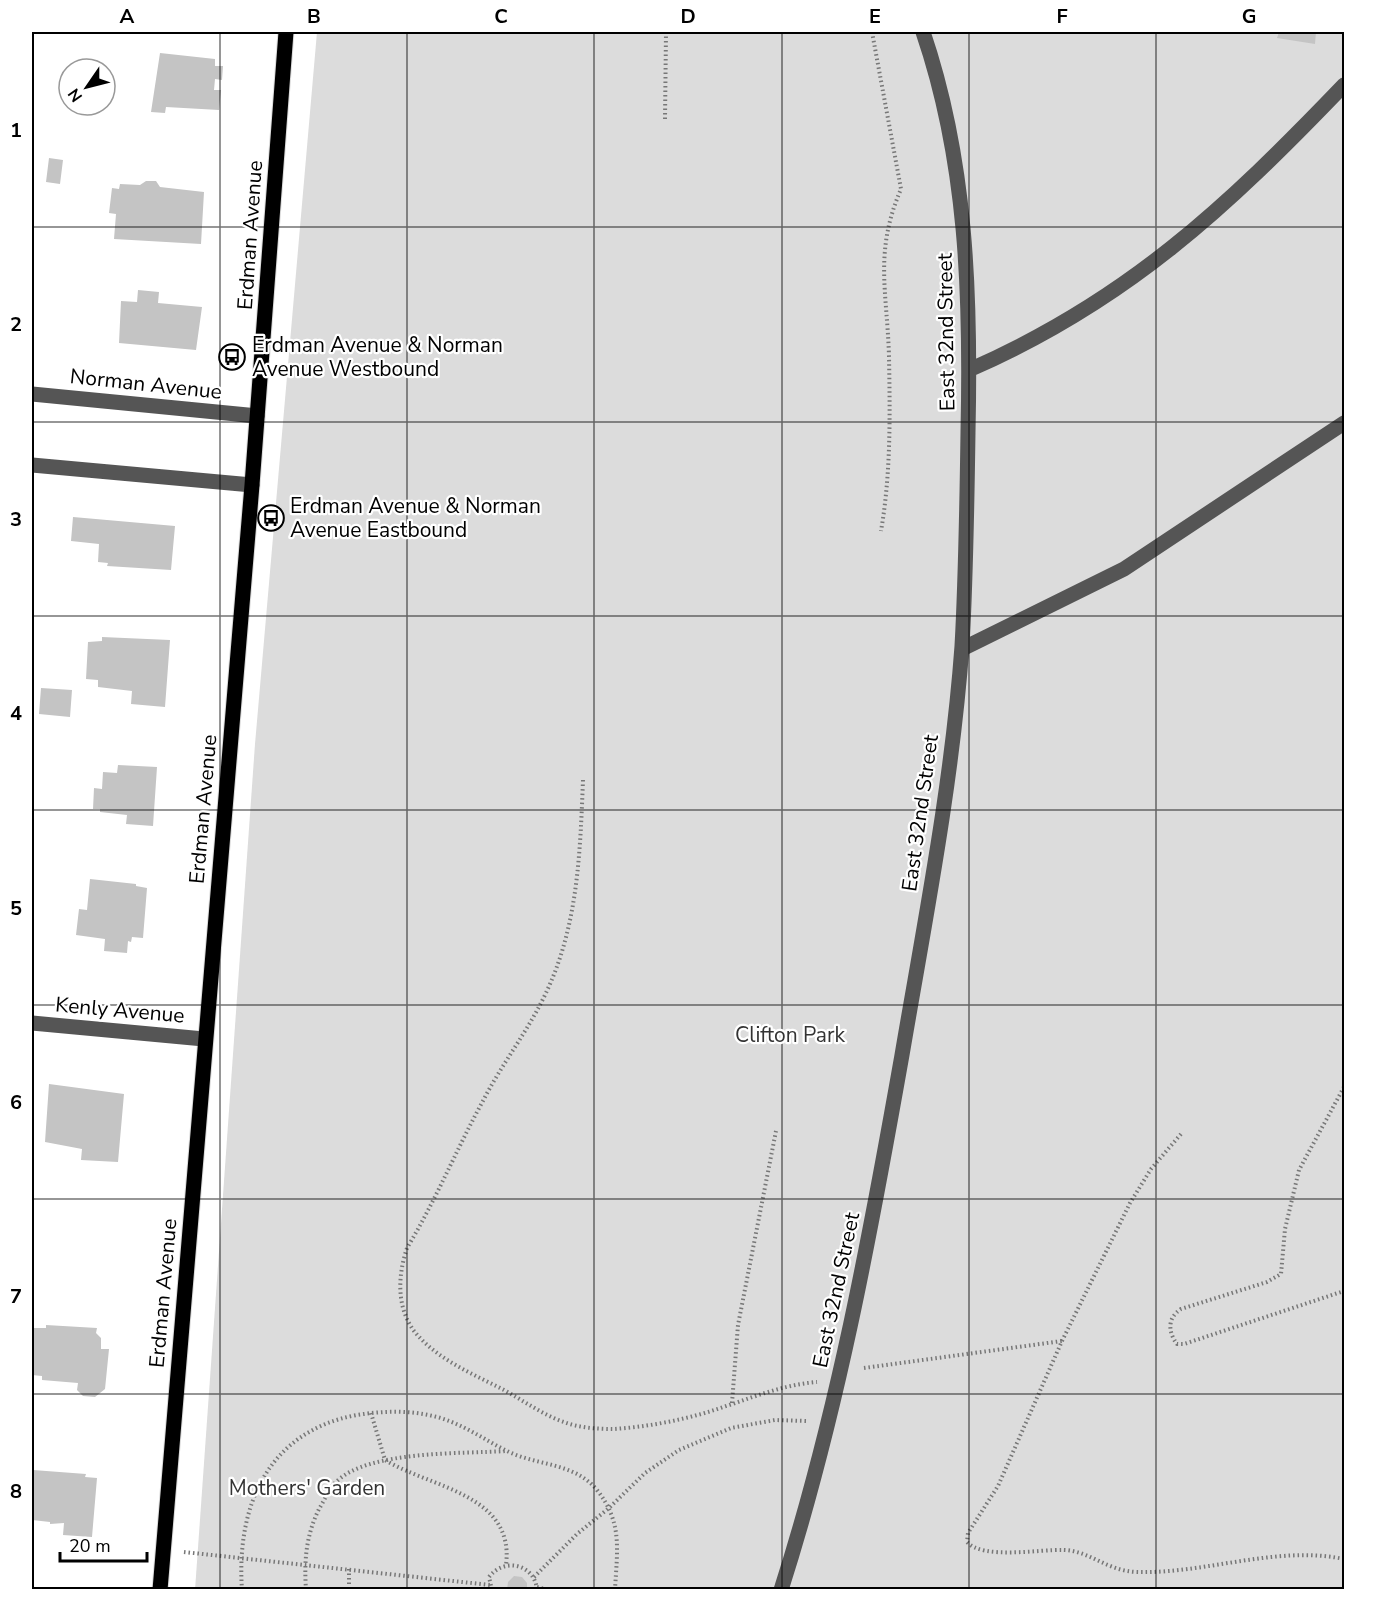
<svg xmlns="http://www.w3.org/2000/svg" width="1376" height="1621" font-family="'Nunito Sans',sans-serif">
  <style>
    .green { fill: #dcdcdc }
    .building { fill: #c4c4c4 }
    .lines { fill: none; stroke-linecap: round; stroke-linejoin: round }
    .major-casing { stroke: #dbdbdb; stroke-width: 17 }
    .path { stroke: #777; stroke-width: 4; stroke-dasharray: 1.5 3; stroke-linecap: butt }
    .minor { stroke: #555; stroke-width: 15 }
    .major { stroke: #000; stroke-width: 15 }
    .grid { fill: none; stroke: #000; stroke-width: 1.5; stroke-opacity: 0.55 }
    .labels { text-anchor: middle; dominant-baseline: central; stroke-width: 4.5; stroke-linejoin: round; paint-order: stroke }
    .street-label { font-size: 21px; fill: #000; stroke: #fff }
    .poi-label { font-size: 21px; fill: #000; stroke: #fff; text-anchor: start }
    .park-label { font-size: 21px; fill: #333; stroke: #fff }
    .neatline { fill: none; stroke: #000; stroke-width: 2 }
    .grid-label { font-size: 20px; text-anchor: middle; font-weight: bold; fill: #000 }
  </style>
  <rect width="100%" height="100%" fill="#fff"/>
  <path class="green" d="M317,32H1344V1589L195,1590L255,744Z"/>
  <path class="building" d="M1279,32H1316L1315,44L1277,38Z
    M160,53L215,59V66H223L222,80L215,79L214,90H221L219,110L166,107L165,113L151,112Z
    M49,158L63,160L60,184L46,182Z
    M146,181H156L160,187L204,192L201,244L114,239L116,214L109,213L112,188L119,189L120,184L140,185Z
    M138,290L159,292L158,303L202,307L196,350L119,343L121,301L137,302Z
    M73,517L175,526L171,570L107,566L108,563L98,562L99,544L71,541Z
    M102,637L170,640L165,707L131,704L132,691L98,687V680L86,679L88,642L102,641Z
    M41,688L72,690L70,717L39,714Z
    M118,765L157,767L153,826L126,824L127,815L100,812V809H93L94,788L102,789L103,772L117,773Z
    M90,879L136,884V886L147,888L143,938L132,937L131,942L128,941L127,953L104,951L105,939L76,935L79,909L87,910Z
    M49,1084L124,1094L118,1162L81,1160L82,1149L45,1142Z
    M46,1325L97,1328L96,1333L101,1338V1349H109L105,1389L95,1397L83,1396L77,1390L78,1383L42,1380V1376L32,1375V1328H46Z
    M33,1470L86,1474L85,1477L97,1478L92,1537L63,1535L64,1523L50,1524V1522L32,1520Z
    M514,1576L522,1577L527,1583V1590H507L508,1582Z"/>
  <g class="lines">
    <g class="major-casing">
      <path id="major" d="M160,1590L252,485L286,32"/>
    </g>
    <path class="path" d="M872,32L901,189C874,252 887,290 889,356C890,414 891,473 881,531
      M665,119L666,32
      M583,780C580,855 578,928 544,997C527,1032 502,1064 484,1099C457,1148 436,1200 407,1248C398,1275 396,1306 414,1331C436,1359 473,1374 504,1390C524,1401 543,1415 564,1422C579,1428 598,1429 614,1429C645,1427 678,1421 708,1412C744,1401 779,1385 817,1382
      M1344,1087L1299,1170L1285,1229L1281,1274L1267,1282L1181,1309C1167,1318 1168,1332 1177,1344H1184L1344,1291
      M1181,1134L1151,1169L1130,1203L1062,1341L998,1486L968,1533L967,1542C983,1560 1040,1549 1064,1550C1090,1551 1107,1571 1137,1572C1206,1574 1276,1545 1344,1559
      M864,1368L1062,1341
      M732,1403L738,1325L776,1131
      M371,1413L385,1460C431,1488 515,1494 506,1565
      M184,1552L490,1585
      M349,1569V1590
      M534,1577L577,1534L609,1508L645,1473L679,1450L731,1428L775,1420L806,1421
      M537,1587L549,1590
      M242,1590C236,1506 268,1431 357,1415C382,1411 408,1410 433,1416C460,1422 483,1439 507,1451C537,1466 574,1462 597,1490C623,1523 617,1550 615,1590
      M306,1590C304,1560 306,1536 319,1509C324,1501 329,1489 336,1482C368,1450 462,1454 506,1451
      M492,1590L489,1577C504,1557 535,1564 537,1590"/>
    <path class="minor" d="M969,370C1127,301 1227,207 1344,85
      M32,394L257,416
      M32,465L252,485
      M962,649L1124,569L1344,423
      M32,1023L204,1039
      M781,1590C837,1415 870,1236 902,1055C925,920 952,784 962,646C966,575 967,503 968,432C971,296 967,161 923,32"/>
    <use href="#major" class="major"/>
  </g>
  <path class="grid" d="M220,32V1590M407,32V1590M594,32V1590M782,32V1590M969,32V1590M1156,32V1590M32,227H1344M32,422H1344M32,616H1344M32,810H1344M32,1005H1344M32,1199H1344M32,1394H1344"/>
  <defs>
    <g id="bus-ring" transform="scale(1.35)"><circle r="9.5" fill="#fff" stroke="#000" stroke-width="1.5"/><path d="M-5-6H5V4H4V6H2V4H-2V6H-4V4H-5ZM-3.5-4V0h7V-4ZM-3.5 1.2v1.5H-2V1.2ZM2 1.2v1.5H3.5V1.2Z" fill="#000"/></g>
  </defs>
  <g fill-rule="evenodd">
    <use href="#bus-ring" x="232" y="357"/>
    <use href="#bus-ring" x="271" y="518"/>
  </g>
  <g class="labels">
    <g class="street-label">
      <text transform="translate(250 235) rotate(-86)">Erdman Avenue</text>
      <text transform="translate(946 332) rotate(-91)">East 32nd Street</text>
      <text transform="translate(146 384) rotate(6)">Norman Avenue</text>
      <text transform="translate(203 809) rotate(-85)">Erdman Avenue</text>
      <text transform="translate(920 813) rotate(-82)">East 32nd Street</text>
      <text transform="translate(120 1010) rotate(5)">Kenly Avenue</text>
      <text transform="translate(836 1290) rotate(-78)">East 32nd Street</text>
      <text transform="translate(163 1293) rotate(-85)">Erdman Avenue</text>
    </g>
    <g class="poi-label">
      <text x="252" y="345">Erdman Avenue &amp; Norman<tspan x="252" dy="24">Avenue Westbound</tspan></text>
      <text x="290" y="506">Erdman Avenue &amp; Norman<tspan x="290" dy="24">Avenue Eastbound</tspan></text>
    </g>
    <g class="park-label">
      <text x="790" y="1035">Clifton Park</text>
      <text x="307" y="1488">Mothers' Garden</text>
    </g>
  </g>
  <rect width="1376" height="1621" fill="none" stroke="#ffffff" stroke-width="66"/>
  <g transform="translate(87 87) rotate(235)"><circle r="28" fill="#ffffff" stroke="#999999" stroke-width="1.5"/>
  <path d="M0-4.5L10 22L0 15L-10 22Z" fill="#000000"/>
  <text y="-9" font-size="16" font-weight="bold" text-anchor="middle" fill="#000000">N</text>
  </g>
  <path d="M60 1552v9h87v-9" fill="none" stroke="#000000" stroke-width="3"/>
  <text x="69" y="1552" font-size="18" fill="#000000" stroke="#ffffff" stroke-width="4.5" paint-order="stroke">20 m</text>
  <rect x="33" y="33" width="1310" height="1555" class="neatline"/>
  <g class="grid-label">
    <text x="127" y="23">A</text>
    <text x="314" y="23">B</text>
    <text x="501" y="23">C</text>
    <text x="688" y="23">D</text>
    <text x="875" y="23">E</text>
    <text x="1062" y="23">F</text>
    <text x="1249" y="23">G</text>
    <text x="16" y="137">1</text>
    <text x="16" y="331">2</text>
    <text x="16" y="526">3</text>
    <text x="16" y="720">4</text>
    <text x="16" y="915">5</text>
    <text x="16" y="1109">6</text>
    <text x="16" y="1303">7</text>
    <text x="16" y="1498">8</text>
  </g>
</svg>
